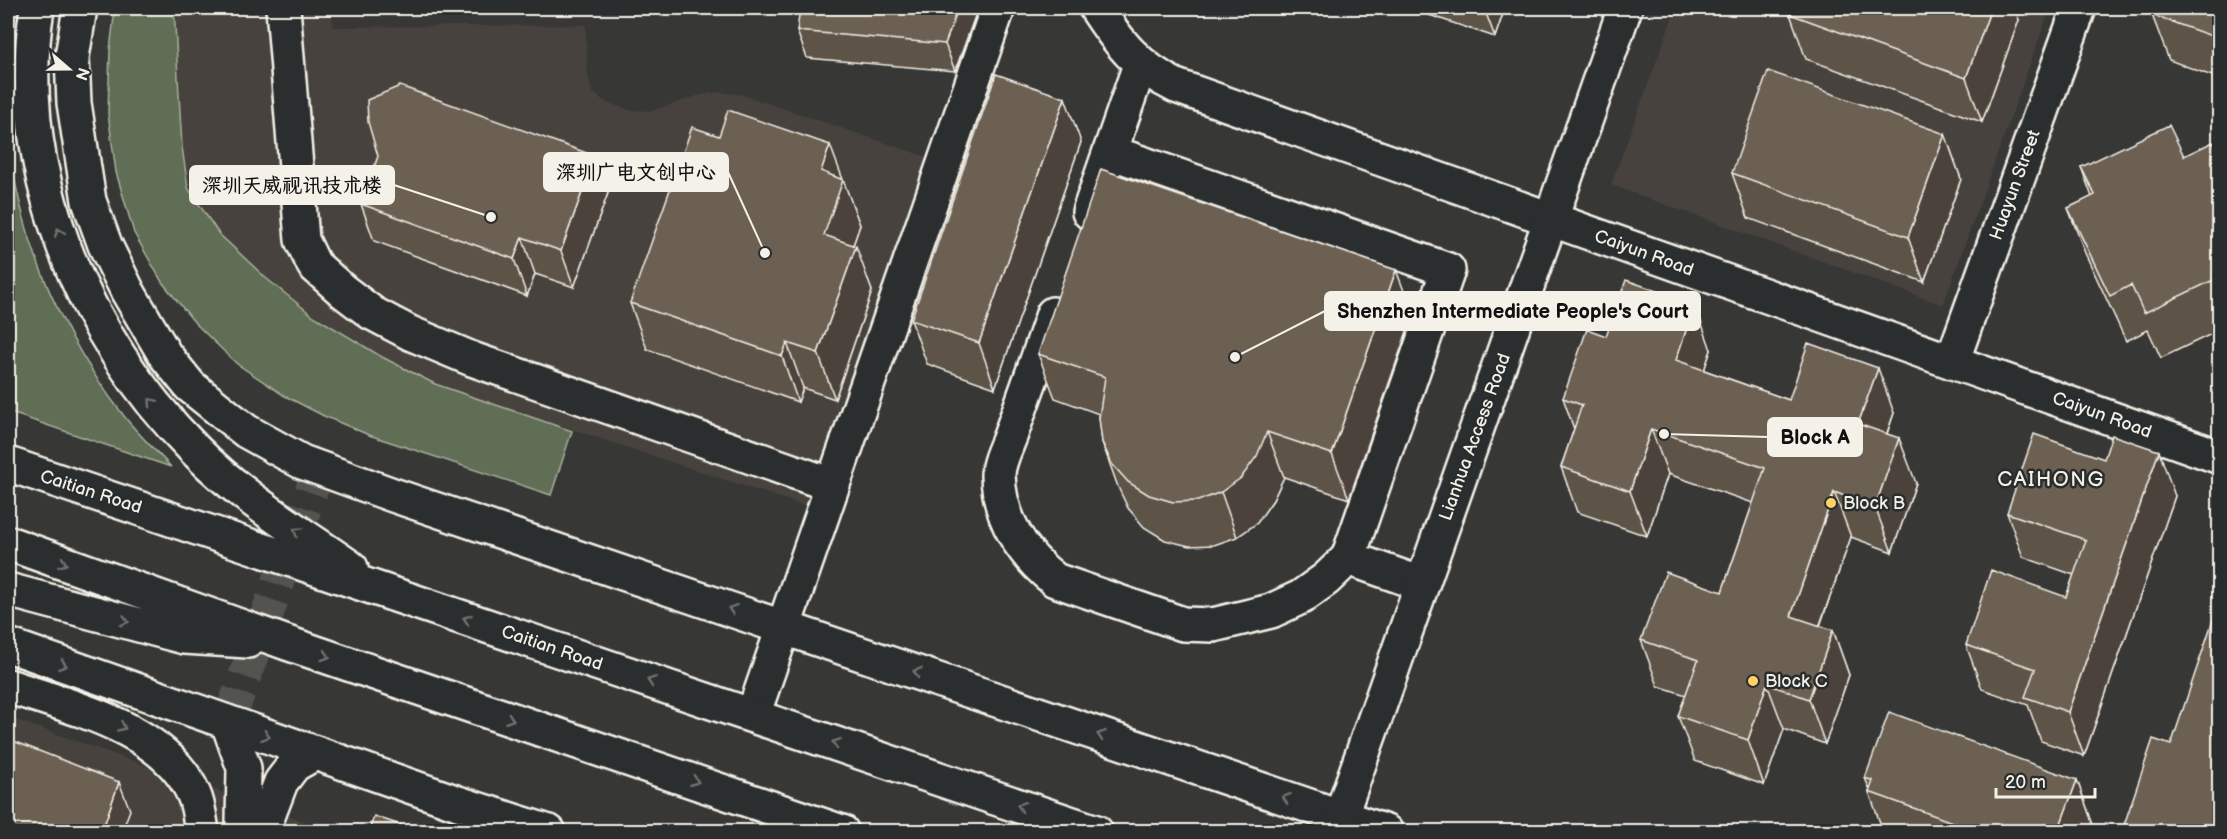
<svg xmlns="http://www.w3.org/2000/svg" width="2227" height="839" font-family="'Balsamiq Sans','LXGW WenKai TC',sans-serif">
  <style>
    .built { fill: #47433e }
    .green { fill: #616e55; stroke: #aab09e; stroke-width: 1.5 }
    .lines { fill: none; stroke-linecap: round; stroke-linejoin: round }
    .minor-tunnel { stroke: #535350; stroke-width: 33; stroke-dasharray: 33 16; stroke-linecap: butt }
    .minor-casing { stroke: #f4f1e8; stroke-width: 38 }
    .major-casing { stroke: #f4f1e8; stroke-width: 38 }
    .minor { stroke: #2a2d2e; stroke-width: 33 }
    .major { stroke: #2a2d2e; stroke-width: 33 }
    .wall { fill: #5d5347; stroke: #f4f1e8; stroke-width: 1.5 }
    .shaded-wall { fill: #4c433a; stroke: #f4f1e8; stroke-width: 1.5 }
    .building { fill: #6c6053; stroke: #f4f1e8; stroke-width: 1.5 }
    .oneway { stroke: #71726f }
    .poi-dot { fill: #ffd166; stroke: #2a2d2e; stroke-width: 2 }
    .labels { text-anchor: middle; dominant-baseline: central; stroke-width: 5; stroke-linejoin: round; paint-order: stroke }
    .street-label { font-size: 18px; fill: #f4f1e8; stroke: #2a2d2e }
    .poi-label { font-size: 18px; fill: #f4f1e8; stroke: #2a2d2e; text-anchor: start }
    .quarter-label { font-size: 21px; letter-spacing: 1.5px; fill: #f4f1e8; stroke: #2a2d2e }
    .leader { fill: none; stroke: #f4f1e8; stroke-width: 2 }
    .callout-dot { fill: #f4f1e8; stroke: #2a2d2e; stroke-width: 2 }
    .callout { fill: #f4f1e8; stroke: #f4f1e8; stroke-width: 2 }
    .callout-label { font-size: 20px; text-anchor: middle; font-weight: bold; fill: #111 }
  </style>
  <rect width="100%" height="100%" fill="#373735"/>
  <filter id="ink" filterUnits="userSpaceOnUse"><feTurbulence type="fractalNoise" baseFrequency=".0167" numOctaves="2"/><feDisplacementMap in="SourceGraphic" scale="12" xChannelSelector="R" yChannelSelector="G"/><feConvolveMatrix kernelMatrix="1 2 1 2 8 2 1 2 1" color-interpolation-filters="sRGB"/></filter>
  <g filter="url(#ink)">
    <path class="built" d="M174,8H331L333,27L586,25L587,70L592,92L607,103L630,110L651,111L700,95L720,92L743,95L963,169L841,518L435,384L382,357L312,315L267,279L219,234L188,188L182,147Z
      M1676,8H2050L1943,305L1611,185Z
      M8,717L332,831H8Z"/>
    <path class="green" d="M115,8H174L182,147L188,188L219,234L267,279L312,315L382,357L435,384L572,431L551,495L369,435L324,416L285,396L237,364L195,323L162,282L134,233L116,172L108,113L110,50Z
      M8,138C21,241 60,334 124,416C138,434 155,450 171,467L8,412Z"/>
    <g class="lines">
      <path class="minor-tunnel" d="M228,723L319,469"/>
      <g class="minor-casing">
        <path id="minor" d="M80,8L72,57L74,103L89,201L105,245L128,292L165,355L190,386L246,431L302,462L393,495L1386,832
          M283,8L302,240L314,265L343,291L372,313L410,333L472,359L832,485
          M1096,8C1119,43 1137,67 1176,86L2220,457
          M1089,212L1140,65
          M1053,314C1040,353 1026,392 1012,431C1008,444 998,461 998,475C999,518 1022,554 1055,580L1183,624L1213,625L1271,611L1301,597L1326,579L1348,558L1448,270L1110,152
          M1952,362L2079,8
          M1348,558L1422,584
          M8,645L458,803L549,832
          M8,686C70,707 166,728 194,795C199,806 200,820 202,832
          M753,715L998,8
          M228,723L244,768L243,823
          M263,829L281,782L294,765L315,753"/>
      </g>
      <g class="major-casing">
        <path id="major" d="M37,8C12,170 81,335 195,450C241,497 298,531 351,568
          M8,464L1096,832
          M8,543L287,643L842,832
          M8,590L184,637L248,641
          M1335,832L1625,8"/>
      </g>
      <use href="#minor" class="minor"/>
      <use href="#major" class="major"/>
    </g>
    <path class="wall" d="M978,8L955,71L807,58L797,31Z
      M1408,8H1505L1495,37Z
      M2152,8H2220V79L2169,60L2152,15L2154,12Z
      M1790,14L2019,20L1982,122L1806,59Z
      M1945,134L1961,179L1924,282L1748,218L1732,173Z
      M719,136L842,179L860,225L853,245L872,291L835,399L803,388L798,402L647,349L630,303Z
      M1081,142L995,388L927,364L911,320Z
      M2220,155V330L2161,358L2148,330L2126,341L2085,253L2068,208L2092,197L2081,167L2184,156Z
      M595,156L608,193L574,287L535,274L527,296L374,241L361,204Z
      M1413,314L1349,499L1284,477L1273,500L1257,523L1237,537L1214,545L1189,546L1165,540L1144,527L1128,508L1118,487L1102,442L1099,414L1055,398L1038,354Z
      M1711,350L1704,370L1789,400L1894,413L1887,434L1916,483L1892,552L1851,537L1820,626L1833,630L1849,675L1825,744L1784,729L1764,785L1695,761L1678,716L1686,695L1658,686L1641,640L1722,592L1753,503L1668,474L1647,536L1577,512L1561,467L1574,429L1563,398Z
      M2175,496L2084,756L2041,741L2028,705L1982,689L1966,645L2066,597L2074,575L2023,557L2007,513Z
      M1865,778L2077,780L2093,825L2091,831H1883L1869,792L1870,790Z"/>
    <path class="shaded-wall" d="M958,8H978L955,71L945,44Z
      M1484,8H1505L1495,37Z
      M1991,8H2015L2019,20L1982,122L1966,78Z
      M1065,98L1081,142L995,388L979,343Z
      M1945,134L1961,179L1924,282L1908,237Z
      M830,145L860,225L841,280L824,235L821,171Z
      M595,156L608,193L574,287L561,251Z
      M522,237L535,274L527,296L514,259Z
      M856,246L872,291L835,399L818,353Z
      M1396,270L1413,314L1349,499L1332,454Z
      M1695,304L1711,350L1692,405L1676,360Z
      M787,343L803,388L798,402L782,356Z
      M1878,368L1894,413L1874,469L1858,424Z
      M1651,429L1668,474L1647,536L1630,491Z
      M1267,432L1284,477L1273,500L1257,523L1237,537L1221,492Z
      M1899,438L1916,483L1892,552L1875,507Z
      M2159,451L2175,496L2084,756L2068,712Z
      M1834,492L1851,537L1807,661L1791,616Z
      M1833,630L1849,675L1825,744L1809,699Z
      M1767,684L1784,729L1764,785L1748,740Z
      M2077,780L2093,825L2091,831H2058Z
      M119,782L130,810L122,831H102Z"/>
    <path class="building" d="M800,8H958L945,44L797,31Z
      M1792,8H1991L1966,78L1790,14Z
      M2155,8H2220V39L2152,15Z
      M1768,71L1945,134L1908,237L1732,173Z
      M996,74L1065,98L979,343L911,320Z
      M400,86L595,156L561,251L522,237L514,259L361,204L378,156L368,122L367,100Z
      M728,110L830,145L821,171L843,180L824,235L856,246L818,353L787,343L782,356L630,303L692,127L719,136Z
      M2169,125L2184,156L2213,142L2220,155V277L2144,313L2131,285L2110,296L2068,208L2095,195L2081,167Z
      M1101,169L1396,270L1332,454L1267,432L1257,456L1241,478L1221,492L1198,501L1173,502L1149,495L1128,482L1112,464L1102,442L1099,418L1105,377L1038,354Z
      M1626,280L1695,304L1676,360L1732,380L1789,400L1808,343L1878,368L1858,424L1899,438L1875,507L1834,492L1791,616L1833,630L1809,699L1767,684L1748,740L1678,716L1698,660L1641,640L1666,572L1722,592L1765,468L1651,429L1630,491L1561,467L1582,405L1563,398L1587,329L1606,336Z
      M2034,434L2104,459L2112,435L2159,451L2068,712L2025,697L2035,669L1966,645L1991,570L2066,597L2086,540L2007,513Z
      M2220,599V831H2122L2153,739L2171,745Z
      M1889,712L2077,780L2058,831H1977L1869,792L1873,781L1865,778Z
      M8,739L119,782L102,831H8Z
      M374,816L418,831H369Z"/>
    <defs><path id="oneway-chevron" d="M-2-3.5L2.5 0L-2 3.5" fill="none" stroke-width="1.6" stroke-linecap="round" stroke-linejoin="round" transform="scale(1.5)"/></defs>
    <g class="oneway">
      <use href="#oneway-chevron" transform="translate(59 232) rotate(-111)"/>
      <use href="#oneway-chevron" transform="translate(152 402) rotate(-131)"/>
      <use href="#oneway-chevron" transform="translate(297 531) rotate(-146)"/>
      <use href="#oneway-chevron" transform="translate(63 563) rotate(20)"/>
      <use href="#oneway-chevron" transform="translate(732 609) rotate(-161)"/>
      <use href="#oneway-chevron" transform="translate(467 619) rotate(-161)"/>
      <use href="#oneway-chevron" transform="translate(125 621) rotate(15)"/>
      <use href="#oneway-chevron" transform="translate(326 656) rotate(18)"/>
      <use href="#oneway-chevron" transform="translate(63 665) rotate(19)"/>
      <use href="#oneway-chevron" transform="translate(917 672) rotate(-161)"/>
      <use href="#oneway-chevron" transform="translate(651 681) rotate(-161)"/>
      <use href="#oneway-chevron" transform="translate(510 719) rotate(19)"/>
      <use href="#oneway-chevron" transform="translate(122 727) rotate(24)"/>
      <use href="#oneway-chevron" transform="translate(1101 735) rotate(-161)"/>
      <use href="#oneway-chevron" transform="translate(266 736) rotate(19)"/>
      <use href="#oneway-chevron" transform="translate(836 743) rotate(-161)"/>
      <use href="#oneway-chevron" transform="translate(695 781) rotate(19)"/>
      <use href="#oneway-chevron" transform="translate(1286 798) rotate(-161)"/>
      <use href="#oneway-chevron" transform="translate(1021 806) rotate(-161)"/>
    </g>
  </g>
  <g class="poi-dot">
    <circle cx="1831" cy="503" r="6"/>
    <circle cx="1753" cy="681" r="6"/>
  </g>
  <g class="labels">
    <g class="street-label">
      <text transform="translate(2015 185) rotate(-70)">Huayun Street</text>
      <text transform="translate(1644 253) rotate(20)">Caiyun Road</text>
      <text transform="translate(2102 415) rotate(20)">Caiyun Road</text>
      <text transform="translate(1475 437) rotate(-70)">Lianhua Access Road</text>
      <text transform="translate(91 492) rotate(18)">Caitian Road</text>
      <text transform="translate(552 648) rotate(19)">Caitian Road</text>
    </g>
    <g class="poi-label">
      <text x="1843" y="503">Block B</text>
      <text x="1765" y="681">Block C</text>
    </g>
    <g class="quarter-label">
      <text x="2051" y="479">CAIHONG</text>
    </g>
  </g>
  <path class="leader" d="M765 253L728 172M491 217L394 185M1235 357L1325 311M1664 434L1768 437"/>
  <g class="callout-dot">
    <circle cx="765" cy="253" r="6"/>
    <circle cx="491" cy="217" r="6"/>
    <circle cx="1235" cy="357" r="6"/>
    <circle cx="1664" cy="434" r="6"/>
  </g>
  <g class="callout">
    <rect x="544" y="153" width="184" height="38" rx="6"/>
    <rect x="190" y="166" width="204" height="38" rx="6"/>
    <rect x="1325" y="292" width="375" height="38" rx="6"/>
    <rect x="1768" y="418" width="94" height="38" rx="6"/>
  </g>
  <g class="callout-label">
    <text x="636" y="179">深圳广电文创中心</text>
    <text x="292" y="192">深圳天威视讯技术楼</text>
    <text x="1513" y="318">Shenzhen Intermediate People's Court</text>
    <text x="1815" y="444">Block A</text>
  </g>
  <rect width="2227" height="839" fill="none" stroke="#2a2d2e" stroke-width="30"/>
  <rect x="15" y="15" width="2197" height="809" fill="none" stroke="#f4f1e8" stroke-width="2" filter="url(#ink)"/>
  <g transform="translate(69 69) rotate(110)" stroke="#2a2d2e" stroke-width="4.5" paint-order="stroke">
  <path d="M0-4.5L10 22L0 15L-10 22Z" fill="#f4f1e8"/>
  <text y="-9" font-size="16" font-weight="bold" text-anchor="middle" fill="#f4f1e8">N</text>
  </g>
  <path d="M1996 788v9h99v-9" fill="none" stroke="#f4f1e8" stroke-width="3"/>
  <text x="2005" y="788" font-size="18" fill="#f4f1e8" stroke="#2a2d2e" stroke-width="4.5" paint-order="stroke">20 m</text>
</svg>
